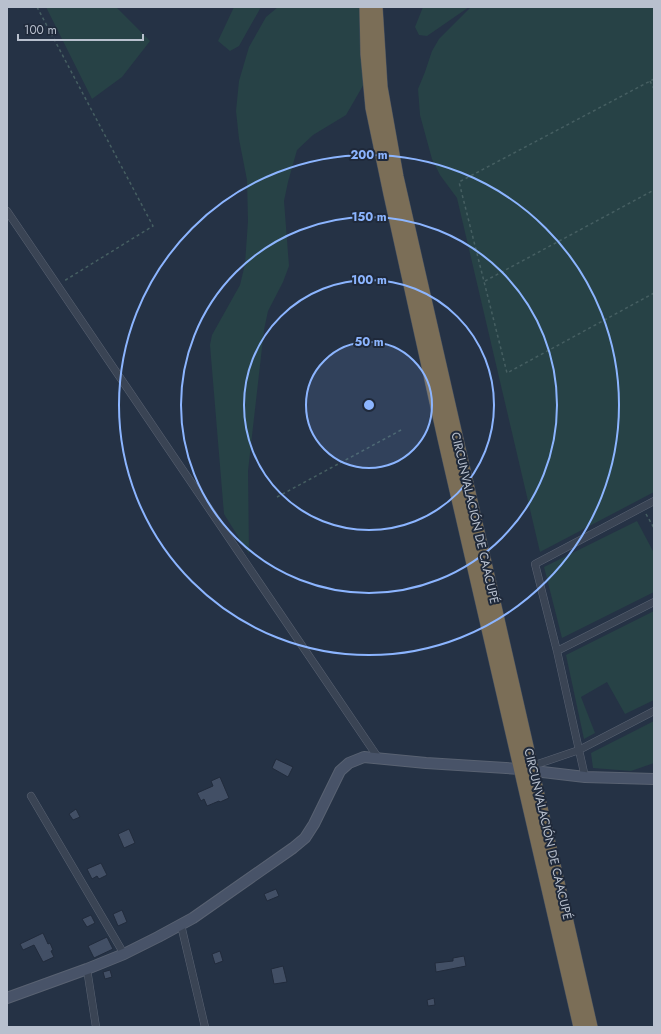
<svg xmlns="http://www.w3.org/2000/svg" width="661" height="1034" font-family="Jost,sans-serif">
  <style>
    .green { fill: #274246 }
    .building { fill: #424f65; stroke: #212b3c }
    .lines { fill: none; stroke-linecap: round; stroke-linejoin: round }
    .street-casing { stroke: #596272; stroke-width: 8 }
    .secondary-casing { stroke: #596272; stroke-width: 12 }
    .highway-casing { stroke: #454f5f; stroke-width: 14 }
    .path { stroke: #465f62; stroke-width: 1.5; stroke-dasharray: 3 3; stroke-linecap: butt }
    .street { stroke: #3a4454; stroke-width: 7 }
    .secondary { stroke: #485368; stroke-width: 10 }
    .highway { stroke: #7b6e57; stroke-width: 13 }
    .ring { fill: none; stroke: #8cb5ff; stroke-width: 2 }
    .labels { text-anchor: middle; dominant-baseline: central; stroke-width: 4; stroke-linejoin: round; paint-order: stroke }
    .street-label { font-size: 12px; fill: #b8c0ce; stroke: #1f293a }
    .centre { fill: #8cb5ff; stroke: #1f293a; stroke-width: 2 }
    .ring-label { font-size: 12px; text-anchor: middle; font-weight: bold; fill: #8cb5ff; stroke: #1f293a; stroke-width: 4; stroke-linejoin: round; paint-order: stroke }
  </style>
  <rect width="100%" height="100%" fill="#253245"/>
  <path class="green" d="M46,7H116L150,41L122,77L92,99Z
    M234,7H261L239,46L230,51L218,41Z
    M278,7H379L372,70L346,115L313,135L297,150L288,182L284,201L289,266L283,282L268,311L264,330L248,471L249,554L224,514L210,345L212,335L240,285L245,264L248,221L247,180L239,139L236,111L239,81L249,47L266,17Z
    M423,7H469L427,36L419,35L415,27Z
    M471,7H654V492L540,552L457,198L440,175L432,159L420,115L418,89L425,72L432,51L439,39Z
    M637,521L654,553V592L562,638L544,567Z
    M654,611V700L625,714L607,682L581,697L595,733L584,739L566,655Z
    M654,721V763L631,771L593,768L591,753Z"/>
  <path class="building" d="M276,759L293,767L288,777L272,768Z
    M220,777L229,798L220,802L219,801L207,806L204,799L201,801L197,793L213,786L211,781Z
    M76,809L80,817L73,820L69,814Z
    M129,829L135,843L124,848L118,834Z
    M101,863L107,875L99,879L97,876L92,879L87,869Z
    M276,889L279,896L267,901L264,894Z
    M122,910L127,922L118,926L113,914Z
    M91,915L95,923L87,927L82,919Z
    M43,933L48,944L50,943L53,950L51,951L54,957L43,962L34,945L23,950L20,944Z
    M107,937L113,949L94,958L88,946Z
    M220,951L223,961L215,964L212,954Z
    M464,956L466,966L436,972L435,963L453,961V958Z
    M283,966L287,982L274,984L271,969Z
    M110,970L112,977L105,979L103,972Z
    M434,998L435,1005L428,1006L427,1000Z"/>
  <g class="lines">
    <g class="street-casing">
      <path id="street" d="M7,211L379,759
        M557,651L654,602
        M532,766L579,750L654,711
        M585,777L557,651L535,564L654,501
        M31,796L124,954
        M181,925L205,1027
        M87,969L96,1027"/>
    </g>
    <g class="secondary-casing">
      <path id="secondary" d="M534,771L585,777L654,779
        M7,998L87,969L124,954L158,937L193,918L293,848L305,838L314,824L340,771L349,763L364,757L426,763L520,769"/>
    </g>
    <g class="highway-casing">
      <path id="highway" d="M366,7L367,54L372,108L390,194L444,438L580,1027
        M376,7L381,87L397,177L591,1027"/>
    </g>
    <path class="path" d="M37,7L153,226L64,281
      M654,79L459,182L507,373L654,293
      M650,81L654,89
      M485,281L654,190
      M277,497L403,429
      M646,514L654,528"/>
    <use href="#street" class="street"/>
    <use href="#secondary" class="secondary"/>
    <use href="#highway" class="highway"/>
  </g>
  <circle cx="369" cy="405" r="63" fill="#8cb5ff" fill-opacity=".12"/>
  <g class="ring">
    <circle cx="369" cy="405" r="63"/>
    <circle cx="369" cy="405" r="125"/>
    <circle cx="369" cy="405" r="188"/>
    <circle cx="369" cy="405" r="250"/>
  </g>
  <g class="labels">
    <g class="street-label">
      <text transform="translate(475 518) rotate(77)">CIRCUNVALACIÓN DE CAACUPÉ</text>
      <text transform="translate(548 834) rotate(77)">CIRCUNVALACIÓN DE CAACUPÉ</text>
    </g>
  </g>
  <circle cx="369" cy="405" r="6" class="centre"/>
  <g class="ring-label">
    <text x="369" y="159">200 m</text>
    <text x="369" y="221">150 m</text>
    <text x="369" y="284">100 m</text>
    <text x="369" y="346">50 m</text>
  </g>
  <rect width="661" height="1034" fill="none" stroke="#b8c0ce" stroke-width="16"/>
  <path d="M18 34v6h125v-6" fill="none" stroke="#b8c0ce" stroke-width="2"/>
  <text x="24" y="34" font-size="12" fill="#b8c0ce" stroke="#1f293a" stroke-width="3" paint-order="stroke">100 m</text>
</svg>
